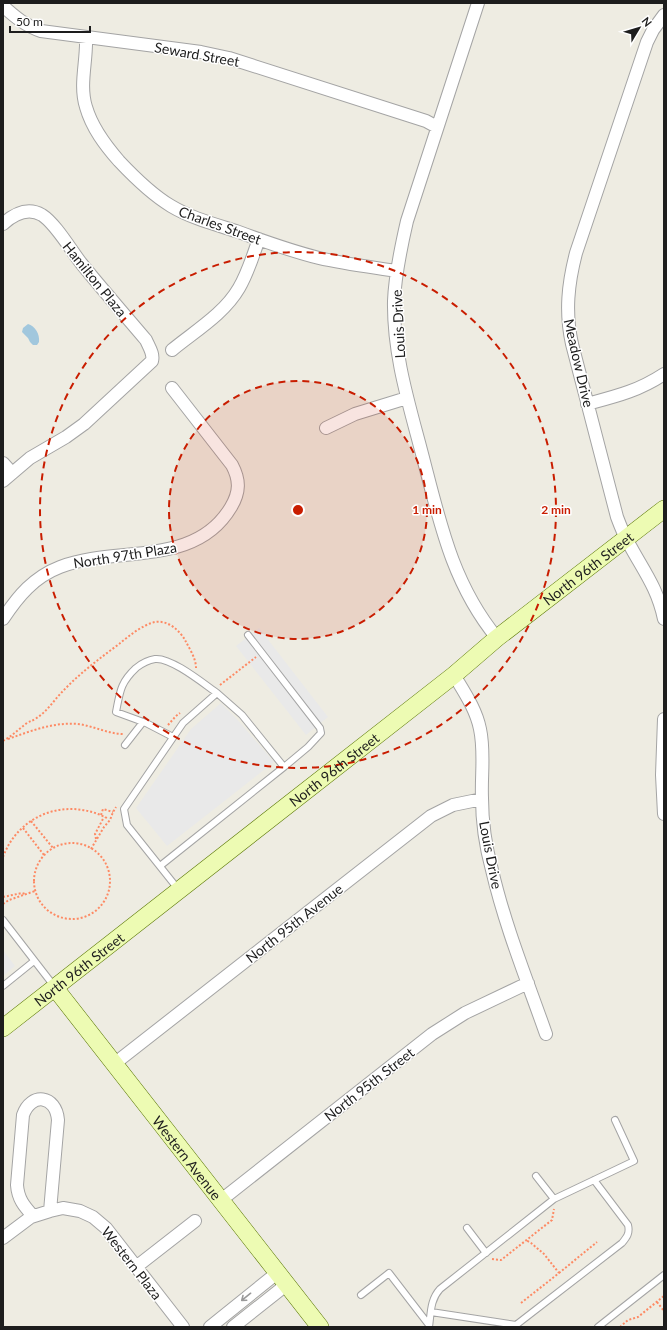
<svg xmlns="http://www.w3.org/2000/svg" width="667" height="1330" font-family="Lato,sans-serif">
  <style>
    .parking { fill: #e9e9e9 }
    .water { fill: #a1c7dd }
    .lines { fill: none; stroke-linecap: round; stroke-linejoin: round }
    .lane-casing { stroke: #a4a4a4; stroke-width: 8 }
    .street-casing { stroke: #a4a4a4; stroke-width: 14 }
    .secondary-casing { stroke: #587502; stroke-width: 18 }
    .path { stroke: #fd8a64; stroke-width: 2; stroke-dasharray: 2 2; stroke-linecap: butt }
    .lane { stroke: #fff; stroke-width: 6 }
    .street { stroke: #fff; stroke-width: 12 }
    .secondary { stroke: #edfbb3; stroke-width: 17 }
    .oneway { stroke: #999 }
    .ring { fill: none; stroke: #c91d00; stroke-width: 2; stroke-dasharray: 7 5 }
    .labels { text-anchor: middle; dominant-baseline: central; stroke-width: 3; stroke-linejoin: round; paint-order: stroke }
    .street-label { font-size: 14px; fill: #1d1d1d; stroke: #fff }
    .centre { fill: #c91d00; stroke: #fff; stroke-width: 2 }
    .ring-label { font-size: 12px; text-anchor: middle; font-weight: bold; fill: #c91d00; stroke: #fff; stroke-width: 3; stroke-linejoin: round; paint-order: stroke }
  </style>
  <rect width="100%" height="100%" fill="#eeece2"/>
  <path class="parking" d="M259,628L328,717L306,735L236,646Z
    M221,703L236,718L274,762L167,846L136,808L191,729Z
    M3,950L15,966L3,976Z"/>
  <path class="water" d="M28,324C35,326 40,334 39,342L37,345H33L30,342L28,338L22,332L23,328Z"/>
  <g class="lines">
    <g class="lane-casing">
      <path id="lane" d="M248,635L320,728L321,733L308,747L284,767
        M173,737L146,723L116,712C120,692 120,683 136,668C141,664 148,660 155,659C171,657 204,684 217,693
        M125,745L143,722
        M160,866L284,767L242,715L217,693L183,723L124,809L127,825L178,889
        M3,920L54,986
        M3,986L34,961
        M536,1176L554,1199
        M467,1228L486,1253
        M361,1295L389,1273L429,1325
        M431,1312L516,1325L622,1243C627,1237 630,1233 628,1225L594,1180
        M429,1327C431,1313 430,1300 440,1289L554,1199L634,1161L615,1120
        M598,1327L664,1275"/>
    </g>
    <g class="street-casing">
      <path id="street" d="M478,3L407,221C401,247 395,274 394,301C393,352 408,401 421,450C439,518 451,582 497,638
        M3,6C15,17 26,26 41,31L201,52L229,58L426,121L437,127
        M664,15L653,30L647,42L576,253C568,284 565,312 572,344L617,517C620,525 623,533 627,540C642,569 657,586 664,619
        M86,38C87,61 79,85 86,107C92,128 105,145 119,161C135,178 151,194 171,206C191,218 214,224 236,231C263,241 291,251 319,258C345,264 371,267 397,271
        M3,224C14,214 28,207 42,215C55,223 71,250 81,263C102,289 124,314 146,340C149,347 154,354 152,361L84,424L66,437L30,458L3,481
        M172,350C195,331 224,314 239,288C248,273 253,255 259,239
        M587,404C617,396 638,391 664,374
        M326,428L355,414L407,398
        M3,463L12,473
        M3,619C18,596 34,577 60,567C117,545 195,568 231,507C240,492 240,480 232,465L172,388
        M454,675C464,692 476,709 480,729C485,752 481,775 482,798C482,821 486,848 492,870C505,926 527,980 546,1034
        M664,719L662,775L664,814
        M114,1064L431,816L453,805L482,799
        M220,1201L432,1034L465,1013L528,983
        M33,1216C24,1206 18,1199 17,1185L23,1115C31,1092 56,1095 58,1120L50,1211
        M3,1238L31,1217L50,1211L63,1208L80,1211L93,1217L106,1228L183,1327
        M136,1267L195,1221
        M210,1327L277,1273
        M233,1327L286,1285"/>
    </g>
    <g class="secondary-casing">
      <g id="secondary">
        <path id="s1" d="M55,988L320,1327"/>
        <path id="s2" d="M3,1028L454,675L497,638L664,509"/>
      </g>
    </g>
    <path class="path" d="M220,685L256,657
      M168,725L176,716L180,713
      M8,739C31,731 53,722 78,724C94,726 108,734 124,734
      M3,741C12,736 19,729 27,723C30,721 32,721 35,719C46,713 54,700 63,691C80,673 99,659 119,644C129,636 142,625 155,622C168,620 179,630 185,640C189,648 196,658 196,668
      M101,815L103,809L113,812
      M31,821L53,848
      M23,828L44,855
      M96,839L95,834L104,817
      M34 881a38 38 0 1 1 76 0a38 38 0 1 1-76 0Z
      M91,849L104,827L110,820L113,812L116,807
      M3,857C19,814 66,797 107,818
      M3,897L22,893L25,894
      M3,904L9,900L35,891
      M492,1259L501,1260L552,1220L554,1209
      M559,1273L597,1242
      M657,1302L664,1311
      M521,1303L559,1273L544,1254L531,1243L526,1240
      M620,1327L628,1320L638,1317L664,1296"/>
    <use href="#lane" class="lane"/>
    <use href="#street" class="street"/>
    <use href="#secondary" class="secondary"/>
  </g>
  <defs><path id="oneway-shaft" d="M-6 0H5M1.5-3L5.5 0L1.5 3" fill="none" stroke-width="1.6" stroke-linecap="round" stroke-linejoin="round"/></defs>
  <use class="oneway" href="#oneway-shaft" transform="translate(246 1297) rotate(141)"/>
  <circle cx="298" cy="510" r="129" fill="#c91d00" fill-opacity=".12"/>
  <g class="ring">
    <circle cx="298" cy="510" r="129"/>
    <circle cx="298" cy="510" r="258"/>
  </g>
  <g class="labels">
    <g class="street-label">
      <text transform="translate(197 54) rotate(10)">Seward Street</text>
      <text transform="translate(220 225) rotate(20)">Charles Street</text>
      <text transform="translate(95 279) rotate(51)">Hamilton Plaza</text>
      <text transform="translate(398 324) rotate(-93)">Louis Drive</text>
      <text transform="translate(579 363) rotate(77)">Meadow Drive</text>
      <text transform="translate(125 555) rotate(-9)">North 97th Plaza</text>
      <text stroke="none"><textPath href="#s2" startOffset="744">North 96th Street</textPath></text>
      <text stroke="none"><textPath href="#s2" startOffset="420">North 96th Street</textPath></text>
      <text transform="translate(491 855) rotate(79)">Louis Drive</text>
      <text transform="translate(294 923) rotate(-38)">North 95th Avenue</text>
      <text stroke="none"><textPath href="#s2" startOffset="96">North 96th Street</textPath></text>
      <text transform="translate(369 1084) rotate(-38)">North 95th Street</text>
      <text stroke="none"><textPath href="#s1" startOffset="215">Western Avenue</textPath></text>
      <text transform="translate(132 1263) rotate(52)">Western Plaza</text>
    </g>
  </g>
  <circle cx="298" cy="510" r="6" class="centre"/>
  <g class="ring-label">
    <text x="427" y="514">1 min</text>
    <text x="556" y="514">2 min</text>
  </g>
  <rect width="667" height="1330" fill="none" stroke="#1d1d1d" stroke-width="8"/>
  <g transform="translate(639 28) rotate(52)" stroke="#ffffff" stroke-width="3" paint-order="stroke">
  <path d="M0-3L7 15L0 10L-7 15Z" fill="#1d1d1d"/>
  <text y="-6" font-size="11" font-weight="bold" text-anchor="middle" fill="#1d1d1d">N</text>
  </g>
  <path d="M10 26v6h80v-6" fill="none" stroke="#1d1d1d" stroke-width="2"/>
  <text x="16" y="26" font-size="12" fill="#1d1d1d" stroke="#ffffff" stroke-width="3" paint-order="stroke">50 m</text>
</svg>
